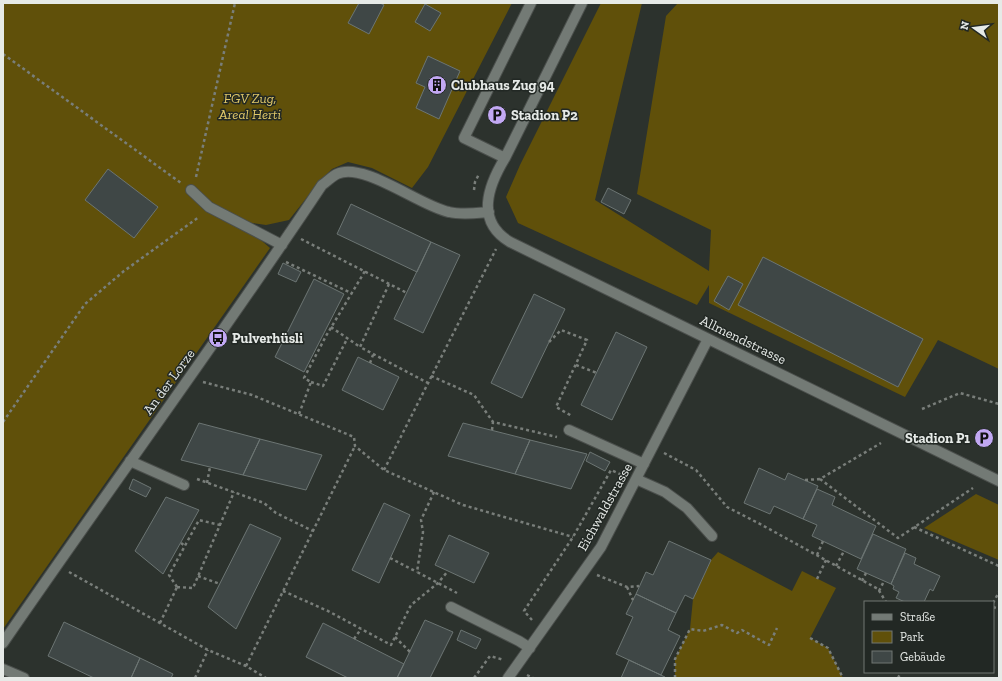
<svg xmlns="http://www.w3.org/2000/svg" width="1002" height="681" viewBox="0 0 1002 681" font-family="'Zilla Slab',serif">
  <rect width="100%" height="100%" fill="#2c322d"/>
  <path fill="#60500a" d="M 3,3 L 512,3 L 428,167 L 412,188 L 372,168 L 348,162 L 332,169 L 319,182 L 289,220 L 266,225 L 239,221 L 270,248 L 3,629 Z
    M 601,3 L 642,3 L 595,200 L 709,271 L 711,230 L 637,194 L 666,16 L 678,3 L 999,3 L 999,369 L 938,340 L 905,397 L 709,303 L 709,285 L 697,305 L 518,223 L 506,197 L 520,165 Z
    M 976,494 L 999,505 L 999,560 L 924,528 Z
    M 718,552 L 792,591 L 802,571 L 836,588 L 810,638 L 828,648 L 843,678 L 675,678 L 675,659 L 690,629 L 693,599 L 711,560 Z"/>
  <path fill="#3f4746" stroke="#6c7573" d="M 359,3 L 380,3 L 384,5 L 369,34 L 348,23 Z
    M 425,4 L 441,13 L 430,31 L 415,22 Z
    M 428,56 L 460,71 L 439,119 L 416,108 L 425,87 L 416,83 Z
    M 108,169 L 158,207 L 134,238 L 85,200 Z
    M 608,188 L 631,200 L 624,214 L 601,202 Z
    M 351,204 L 431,242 L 417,272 L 337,234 Z
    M 431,242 L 460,255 L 423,333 L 394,319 Z
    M 763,257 L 923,339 L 898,387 L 738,305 Z
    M 283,263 L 301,272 L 296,282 L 278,274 Z
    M 728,276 L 743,284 L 729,310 L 714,301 Z
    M 314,279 L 344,294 L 304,372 L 275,357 Z
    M 534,294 L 565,309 L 522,398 L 491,383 Z
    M 616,332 L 647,347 L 612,420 L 581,405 Z
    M 358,357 L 399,377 L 383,410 L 342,390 Z
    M 199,423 L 260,439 L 243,475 L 181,460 Z
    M 463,423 L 530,440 L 515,474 L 448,456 Z
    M 260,439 L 322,455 L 306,490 L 243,475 Z
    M 530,440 L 587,454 L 571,489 L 515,474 Z
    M 590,452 L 610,462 L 605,471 L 586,461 Z
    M 759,468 L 785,480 L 788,473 L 818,486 L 803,519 L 774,506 L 770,514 L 744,503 Z
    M 133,479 L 151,488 L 146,497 L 129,489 Z
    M 817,489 L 835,497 L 832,505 L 876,526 L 861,559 L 812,536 L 817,525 L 803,519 Z
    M 166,497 L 199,510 L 163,574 L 135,551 Z
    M 384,503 L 410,515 L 379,583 L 352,570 Z
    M 250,524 L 281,538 L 236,629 L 208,607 Z
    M 873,534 L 906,549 L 891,584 L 857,569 Z
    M 449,535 L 489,553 L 474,583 L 435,565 Z
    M 669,541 L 711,560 L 693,599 L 685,595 L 676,613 L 636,594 L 646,572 L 653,575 Z
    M 905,553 L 916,558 L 914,564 L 940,576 L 933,591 L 930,589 L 924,602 L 905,602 L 896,598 L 899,592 L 893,589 L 894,586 L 891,584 Z
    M 636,594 L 676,613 L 668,630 L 680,636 L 661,675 L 616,654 L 633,617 L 626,614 Z
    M 425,620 L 453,632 L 430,678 L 397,678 Z
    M 64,622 L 140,658 L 131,678 L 94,678 L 48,656 Z
    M 323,623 L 404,664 L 397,678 L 348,678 L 306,657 Z
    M 461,630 L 481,639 L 476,649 L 457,640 Z
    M 140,658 L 173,674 L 171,678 L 131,678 Z
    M 629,660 L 665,677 L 665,678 L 621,678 Z"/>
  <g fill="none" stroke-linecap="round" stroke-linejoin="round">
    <defs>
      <path id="minor" d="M 582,3 L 505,158 C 488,186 475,221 510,242 C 673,322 836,401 999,481
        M 505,158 L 464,138 L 531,3
        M 191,190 L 209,207 L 282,245
        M 569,430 L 644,464
        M 130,461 L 184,485
        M 636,479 L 665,492 L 687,508 L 712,536
        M 451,607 L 519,641 L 530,648
        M 3,643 C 108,490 219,340 322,185 C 327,182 332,176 337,174 C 363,161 420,206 449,212 C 462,215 476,213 489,212
        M 3,669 L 24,678
        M 508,678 L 601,547 L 708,339"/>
    </defs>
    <use href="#minor" stroke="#4b4f4c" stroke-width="12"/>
    <path stroke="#797e7a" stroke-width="2.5" stroke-dasharray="3 3" stroke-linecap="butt" d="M 3,54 L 181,183
      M 196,177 L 235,3
      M 474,190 L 475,182 L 479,174
      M 301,239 L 407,293
      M 286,262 L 351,293
      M 389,284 L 360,347 L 428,383
      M 331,327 L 360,347
      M 549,342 L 561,330 L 587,340 L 556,407 L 572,416
      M 370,363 L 373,355
      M 576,365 L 597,373
      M 431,376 L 474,395 L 493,422 L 557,437
      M 203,382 L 252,395 L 354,437 L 355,446 L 384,470 L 463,505 L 573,537
      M 311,382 L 323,386 L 347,339
      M 922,409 L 960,393 L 999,404
      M 299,414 L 311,382 L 304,378 L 326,336 L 365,271
      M 3,422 L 85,304 L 124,271 L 199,217
      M 492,430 L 493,422
      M 664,453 L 696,470 L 727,507 L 762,525 L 878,589 L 886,602
      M 384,470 L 496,249
      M 197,479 L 264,503 L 276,513 L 313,531
      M 820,479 L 898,538 L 973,488
      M 805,480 L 820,479 L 881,443
      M 207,483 L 210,467
      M 434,492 L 421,520 L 423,532 L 417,572 L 457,593
      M 914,527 L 999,566
      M 181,543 L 185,546
      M 817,555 L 823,541
      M 390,558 L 417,572
      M 836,566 L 844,551
      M 69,572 L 208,650 L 246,666 L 266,678
      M 597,575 L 627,587 L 639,586
      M 198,576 L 220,584
      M 817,579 L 826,560
      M 862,581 L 866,573
      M 177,587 L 193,588 L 234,492
      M 177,587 L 169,575 L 199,520 L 220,525
      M 627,587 L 633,600
      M 283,591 L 328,611 L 391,645 L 411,605 L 438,583 L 448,571
      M 879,591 L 884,581
      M 993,603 L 999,592
      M 993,607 L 999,609
      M 532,620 L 524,611 L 573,537 L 611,470 L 622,475
      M 160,623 L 177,587
      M 395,637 L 410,652
      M 810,638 L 828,648 L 843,678
      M 354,639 L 361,629
      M 246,666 L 355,446
      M 527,675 L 533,678
      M 195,678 L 208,650
      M 474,678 L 490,656 L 504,660
      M 675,678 L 675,659 L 690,629 L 703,631 L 722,625 L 737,633 L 742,630 L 769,645 L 777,628
      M 898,678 L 901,672"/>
    <use href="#minor" stroke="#737a75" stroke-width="10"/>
  </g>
  <defs>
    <symbol id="building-disc" viewBox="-11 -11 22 22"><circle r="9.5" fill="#c2a8f3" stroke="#222824"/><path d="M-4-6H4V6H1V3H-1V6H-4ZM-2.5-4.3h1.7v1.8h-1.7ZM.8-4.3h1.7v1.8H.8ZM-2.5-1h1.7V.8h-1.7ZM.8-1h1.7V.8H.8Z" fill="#111"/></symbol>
    <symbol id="parking-disc" viewBox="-11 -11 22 22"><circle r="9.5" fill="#c2a8f3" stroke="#222824"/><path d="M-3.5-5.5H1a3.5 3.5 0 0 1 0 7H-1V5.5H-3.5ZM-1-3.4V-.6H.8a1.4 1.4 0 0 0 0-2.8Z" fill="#111"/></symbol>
    <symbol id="bus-disc" viewBox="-11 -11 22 22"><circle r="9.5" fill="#c2a8f3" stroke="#222824"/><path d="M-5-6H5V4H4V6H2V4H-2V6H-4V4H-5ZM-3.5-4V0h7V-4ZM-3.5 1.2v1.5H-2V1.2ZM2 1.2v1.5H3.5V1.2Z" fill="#111"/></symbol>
  </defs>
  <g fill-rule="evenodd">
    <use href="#building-disc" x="426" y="74" width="22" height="22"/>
    <use href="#parking-disc" x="486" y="104" width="22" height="22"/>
    <use href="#bus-disc" x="207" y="327" width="22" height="22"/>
    <use href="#parking-disc" x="973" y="427" width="22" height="22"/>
  </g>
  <g text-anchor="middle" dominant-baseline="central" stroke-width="3" stroke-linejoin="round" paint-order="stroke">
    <g font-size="14" font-weight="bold" fill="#e6eae7" stroke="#222824" text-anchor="start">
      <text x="451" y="85">Clubhaus Zug 94</text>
      <text x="511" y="115">Stadion P2</text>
      <text x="232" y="338">Pulverhüsli</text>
      <text x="970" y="438" text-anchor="end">Stadion P1</text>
    </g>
    <g font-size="14" font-style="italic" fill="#dfc768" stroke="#222824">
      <text x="250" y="98">FGV Zug,<tspan x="250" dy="16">Areal Herti</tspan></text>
    </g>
    <g font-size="14" fill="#e6eae7" stroke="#222824">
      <text transform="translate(743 340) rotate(26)">Allmendstrasse</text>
      <text transform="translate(169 382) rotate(-54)">An der Lorze</text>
      <text transform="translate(605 507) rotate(-61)">Eichwaldstrasse</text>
    </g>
  </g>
  <rect width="1002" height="681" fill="none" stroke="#e6eae7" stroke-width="8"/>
  <rect x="864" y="601" width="130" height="72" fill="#222824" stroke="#707672"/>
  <rect x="872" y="614" width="20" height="6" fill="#737a75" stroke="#707672"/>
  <text x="900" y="621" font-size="12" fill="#e6eae7">Straße</text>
  <rect x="872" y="631" width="20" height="12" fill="#60500a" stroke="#707672"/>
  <text x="900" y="641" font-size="12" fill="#e6eae7">Park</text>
  <rect x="872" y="651" width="20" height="12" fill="#3f4746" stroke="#707672"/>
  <text x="900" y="661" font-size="12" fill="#e6eae7">Gebäude</text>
  <g transform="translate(974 28) rotate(284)" stroke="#222824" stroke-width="3" paint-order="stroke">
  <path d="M0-3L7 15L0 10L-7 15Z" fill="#e6eae7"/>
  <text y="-6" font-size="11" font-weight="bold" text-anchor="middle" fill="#e6eae7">N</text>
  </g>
</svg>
